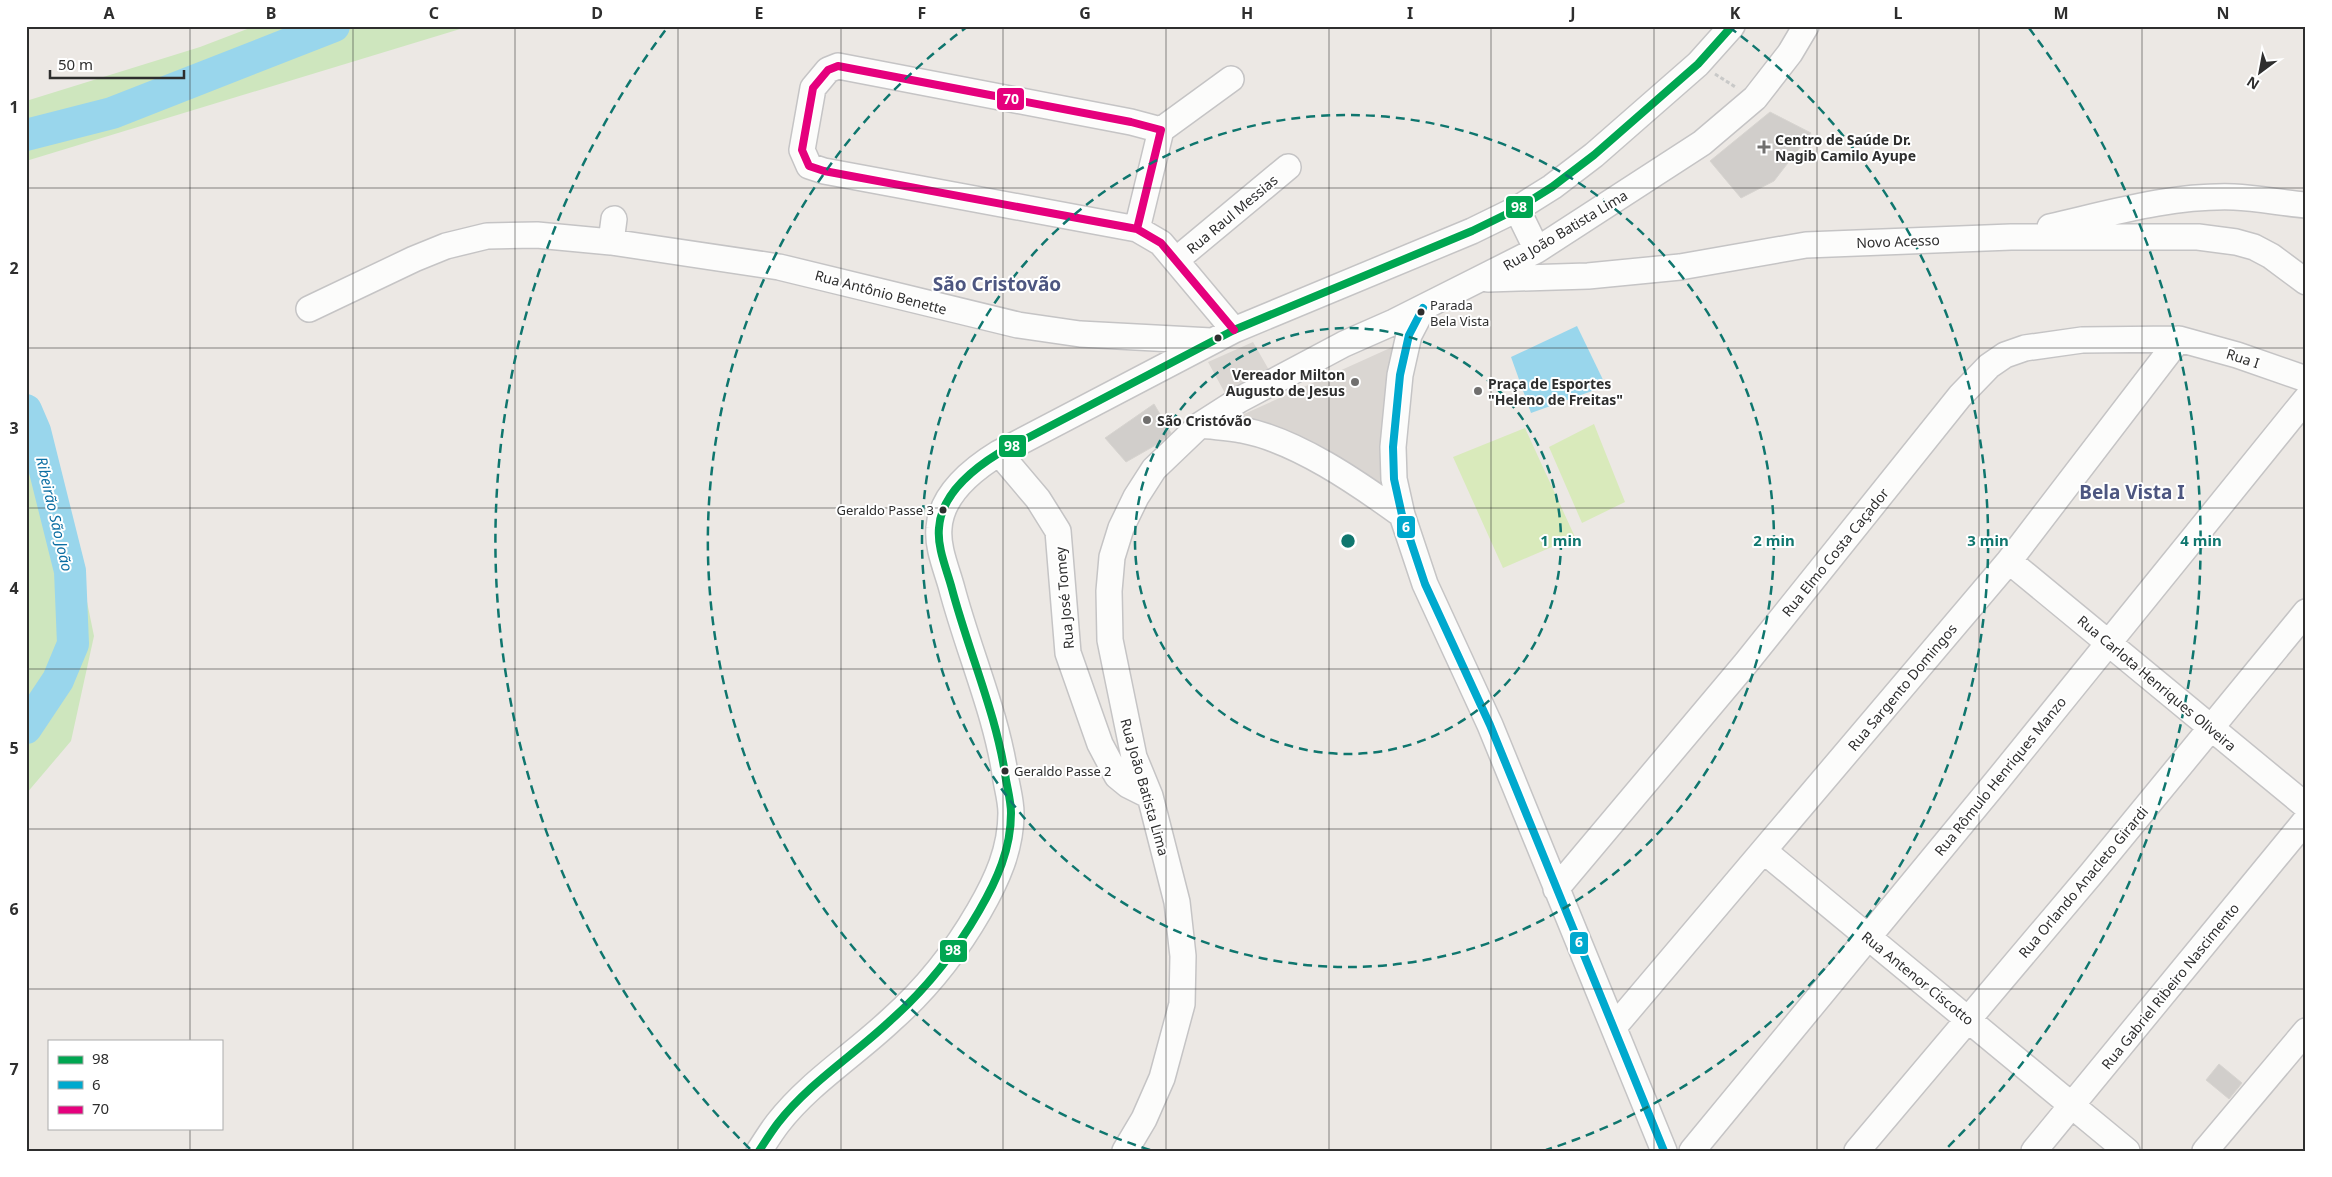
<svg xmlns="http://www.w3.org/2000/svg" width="2332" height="1177" viewBox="0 0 2332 1177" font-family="'Noto Sans',sans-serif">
  <rect width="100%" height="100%" fill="#ece8e4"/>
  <path fill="#cee6be" d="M 255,26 L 470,26 L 26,161 L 26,101 L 200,47 Z
    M 26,409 L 66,499 L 94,636 L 71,741 L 26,794 Z"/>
  <path fill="#d9eabb" d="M 1594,424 L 1625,502 L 1582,523 L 1549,447 Z
    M 1525,428 L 1575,537 L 1503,568 L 1453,457 Z"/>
  <path fill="#dad6d2" d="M 1253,342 L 1269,370 L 1226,395 L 1208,362 Z
    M 1399,344 L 1389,442 L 1380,490 L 1233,419 Z"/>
  <path fill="#99d6ec" d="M 1577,326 L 1606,386 L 1531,413 L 1511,357 Z"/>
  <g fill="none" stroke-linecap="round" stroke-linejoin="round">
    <path stroke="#99d6ec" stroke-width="32" d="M 26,135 L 112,113 L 334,26
      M 26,410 L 35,431 L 70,571 L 73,644 L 58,680 L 26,728"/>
  </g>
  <path fill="#d1cecb" stroke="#d7d4d0" d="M 1770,112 L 1811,133 L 1774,181 L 1741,198 L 1710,161 Z
    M 1154,404 L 1171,433 L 1161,442 L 1126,462 L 1105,438 Z
    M 2219,1064 L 2242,1083 L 2229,1099 L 2206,1080 Z"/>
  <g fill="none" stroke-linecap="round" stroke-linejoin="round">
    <defs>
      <path id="minor" d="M 1161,130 L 1231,79
        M 1517,209 L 1537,250
        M 2050,227 C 2111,213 2171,195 2234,197 C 2258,198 2282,203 2306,205
        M 1137,229 L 1161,130 L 1131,122 L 838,66 L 828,70 L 813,88 L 802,150 L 809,166 L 824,171 L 1137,229 L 1161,243 L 1234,330
        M 611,242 L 614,219
        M 1176,260 L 1288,167
        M 1488,279 L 1588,276 L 1680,267 L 1806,245 L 2011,237 L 2198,237 L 2236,242 L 2254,247 L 2271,256 L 2306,282
        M 1423,308 L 1409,335 L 1400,375 L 1393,447 L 1394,479 L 1402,515 L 1425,584 L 1490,725 L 1664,1151
        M 309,309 L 414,259 L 446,246 L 487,236 L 537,235 L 611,242 L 779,267 L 1018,325 L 1080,334 L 1211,341
        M 1200,425 C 1214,427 1229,427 1242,430 C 1296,440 1358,483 1402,515
        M 999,453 L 1038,499 L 1058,531 L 1068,653 L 1100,744 L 1117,776 L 1128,785 L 1150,796
        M 2009,561 L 2306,806
        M 1764,851 L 2127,1151
        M 1556,889 L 1746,663 L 1960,396 L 1989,366 L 2005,355 L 2025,348 L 2082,340 L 2179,339 L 2237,355 L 2306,379
        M 1614,1027 L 2009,561 L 2179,339
        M 759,1151 C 765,1142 771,1132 778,1123 C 809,1083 854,1055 891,1020 C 926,989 956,951 979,911 C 997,880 1011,849 1011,813 C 1011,802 1008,791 1006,780 C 997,715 969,653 952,589 C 947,570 937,548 939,528 C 941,495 973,469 999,453 L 1234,330 L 1472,231 L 1517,209 L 1552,187 L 1594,155 L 1698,64 L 1732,26
        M 1125,1151 L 1144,1119 L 1162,1078 L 1182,1004 L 1183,956 L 1177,902 L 1150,796 L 1134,757 L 1110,640 L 1109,591 L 1112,557 L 1121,528 L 1136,497 L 1154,469 L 1200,425 L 1239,400 L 1344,344 L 1394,322 L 1537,250 L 1702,143 L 1755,98 L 1790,53 L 1806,26
        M 1692,1151 L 1996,782 L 2306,399
        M 1857,1151 L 2091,874 L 2306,612
        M 2034,1151 L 2306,820
        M 2205,1151 L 2306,1031"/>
    </defs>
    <use href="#minor" stroke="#c5c4c5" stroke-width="28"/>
    <path stroke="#c9c9c8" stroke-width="3" stroke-dasharray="4 2.5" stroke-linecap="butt" d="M 1715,74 L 1737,88"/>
    <use href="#minor" stroke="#fcfcfb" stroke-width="25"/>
    <defs>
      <path id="bus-1" d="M 759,1151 C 765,1142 771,1132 778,1123 C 809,1083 854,1055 891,1020 C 926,989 956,951 979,911 C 997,880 1011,849 1011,813 C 1011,802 1008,791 1006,780 C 997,715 969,653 952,589 C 947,570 937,548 939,528 C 941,495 973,469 999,453 L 1234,330 L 1472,231 L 1517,209 L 1552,187 L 1594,155 L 1698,64 L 1732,26"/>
      <path id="bus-2" d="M 1423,308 L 1409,335 L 1400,375 L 1393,447 L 1394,479 L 1402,515 L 1425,584 L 1490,725 L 1664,1151"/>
      <path id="bus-3" d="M 1137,229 L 1161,130 L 1131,122 L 838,66 L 828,70 L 813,88 L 802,150 L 809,166 L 824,171 L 1137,229 L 1161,243 L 1234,330"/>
    </defs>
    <use href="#bus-1" stroke="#fff" stroke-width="11"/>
    <use href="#bus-2" stroke="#fff" stroke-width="11"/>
    <use href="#bus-3" stroke="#fff" stroke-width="11"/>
    <use href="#bus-1" stroke="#00a651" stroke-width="8"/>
    <use href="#bus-2" stroke="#00a9ce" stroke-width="8"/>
    <use href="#bus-3" stroke="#e5007d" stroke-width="8"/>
  </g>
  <path fill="none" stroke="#2e2e2e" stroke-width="1" stroke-opacity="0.55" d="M 190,26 L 190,1041M 353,26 L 353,1151M 515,26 L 515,1151M 678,26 L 678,1151M 841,26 L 841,1151M 1003,26 L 1003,1151M 1166,26 L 1166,1151M 1329,26 L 1329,1151M 1491,26 L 1491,1151M 1654,26 L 1654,1151M 1817,26 L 1817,1151M 1979,26 L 1979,1151M 2142,26 L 2142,1151M 26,188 L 2306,188M 26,348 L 2306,348M 26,508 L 2306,508M 26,669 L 2306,669M 26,829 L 2306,829M 26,989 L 2306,989M 190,1128 L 190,1151"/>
  <g fill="none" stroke="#0f766e" stroke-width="2.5" stroke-dasharray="9 6">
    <circle cx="1348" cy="541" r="213"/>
    <circle cx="1348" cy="541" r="426"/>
    <path d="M1150 1150A640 640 0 0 1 967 27M1729 27A640 640 0 0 1 1546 1150"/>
    <path d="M750 1149A853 853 0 0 1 667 28M2029 28A853 853 0 0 1 1946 1149"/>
  </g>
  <g fill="#706f6e" stroke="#fff" stroke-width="2">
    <path d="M1761.5 139.5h5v5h5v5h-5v5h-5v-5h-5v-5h5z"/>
    <circle cx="1355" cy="382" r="5"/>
    <circle cx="1478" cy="391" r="5"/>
    <circle cx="1147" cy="420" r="5"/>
  </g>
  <g fill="#2e2e2e" stroke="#fff" stroke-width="2">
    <circle cx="1421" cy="312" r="4.5"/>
    <circle cx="1218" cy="338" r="4.5"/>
    <circle cx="943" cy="510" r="4.5"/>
    <circle cx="1005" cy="771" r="4.5"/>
  </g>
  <g text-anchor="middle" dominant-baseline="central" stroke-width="4" stroke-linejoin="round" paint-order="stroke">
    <g font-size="13" fill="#2e2e2e" stroke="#fff" text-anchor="start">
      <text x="1430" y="305">Parada<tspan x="1430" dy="16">Bela Vista</tspan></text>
      <text x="934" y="510" text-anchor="end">Geraldo Passe 3</text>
      <text x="1014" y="771">Geraldo Passe 2</text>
    </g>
    <g font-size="14" font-weight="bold" fill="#2e2e2e" stroke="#fff" text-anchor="start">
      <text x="1775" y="139">Centro de Saúde Dr.<tspan x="1775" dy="16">Nagib Camilo Ayupe</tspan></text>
      <text x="1345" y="374" text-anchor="end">Vereador Milton<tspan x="1345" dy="16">Augusto de Jesus</tspan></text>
      <text x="1488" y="383">Praça de Esportes<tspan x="1488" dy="16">"Heleno de Freitas"</tspan></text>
      <text x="1157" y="420">São Cristóvão</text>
    </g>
    <g font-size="14" fill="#2e2e2e" stroke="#fff">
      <text transform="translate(1232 214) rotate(-40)">Rua Raul Messias</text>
      <text transform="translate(1565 230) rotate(-31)">Rua João Batista Lima</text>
      <text transform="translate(1898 241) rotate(-2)">Novo Acesso</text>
      <text transform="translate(881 292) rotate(15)">Rua Antônio Benette</text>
      <text transform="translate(2243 358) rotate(18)">Rua I</text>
      <text transform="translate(1835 552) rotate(-51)">Rua Elmo Costa Caçador</text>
      <text transform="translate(1064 598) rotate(-95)">Rua José Tomey</text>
      <text transform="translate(2157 683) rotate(40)">Rua Carlota Henriques Oliveira</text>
      <text transform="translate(1902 687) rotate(-50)">Rua Sargento Domingos</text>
      <text transform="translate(2000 776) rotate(-51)">Rua Rômulo Henriques Manzo</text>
      <text transform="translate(1145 787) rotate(74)">Rua João Batista Lima</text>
      <text transform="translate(2083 882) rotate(-50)">Rua Orlando Anacleto Girardi</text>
      <text transform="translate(1918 978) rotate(39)">Rua Antenor Ciscotto</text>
      <text transform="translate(2170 986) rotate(-51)">Rua Gabriel Ribeiro Nascimento</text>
    </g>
    <g font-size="15" font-style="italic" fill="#0d6fa3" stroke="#fff">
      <text transform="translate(55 514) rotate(77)">Ribeirão São João</text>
    </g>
    <g font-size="19" font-weight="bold" fill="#4d5680" stroke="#fff">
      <text x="997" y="284">São Cristovão</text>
      <text x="2132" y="492">Bela Vista I</text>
    </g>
  </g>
  <circle cx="1348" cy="541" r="8" fill="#0f766e" stroke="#fff" stroke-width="2.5"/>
  <g font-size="15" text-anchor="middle" font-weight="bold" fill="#0f766e" stroke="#fff" stroke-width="4" stroke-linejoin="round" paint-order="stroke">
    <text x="1561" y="546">1 min</text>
    <text x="1774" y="546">2 min</text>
    <text x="1988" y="546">3 min</text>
    <text x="2201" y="546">4 min</text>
  </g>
  <g stroke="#fff" stroke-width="2">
    <rect x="996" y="87" width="29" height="24" rx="5" fill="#e5007d"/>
    <rect x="1505" y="195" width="29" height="24" rx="5" fill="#00a651"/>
    <rect x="998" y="434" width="29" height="24" rx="5" fill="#00a651"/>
    <rect x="1396" y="515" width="20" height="24" rx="5" fill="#00a9ce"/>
    <rect x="1569" y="931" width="20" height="24" rx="5" fill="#00a9ce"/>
    <rect x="939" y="939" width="29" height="24" rx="5" fill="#00a651"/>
  </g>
  <g font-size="14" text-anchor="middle" font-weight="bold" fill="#fff">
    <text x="1011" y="104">70</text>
    <text x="1519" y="212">98</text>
    <text x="1012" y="451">98</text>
    <text x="1406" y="532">6</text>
    <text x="1579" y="947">6</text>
    <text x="953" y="955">98</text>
  </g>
  <rect width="2332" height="1177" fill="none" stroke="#ffffff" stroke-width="55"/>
  <rect x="48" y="1040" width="175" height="90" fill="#ffffff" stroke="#ababab"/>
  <rect x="58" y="1056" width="25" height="8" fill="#00a651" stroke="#ababab"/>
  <text x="92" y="1064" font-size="15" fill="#2e2e2e">98</text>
  <rect x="58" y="1081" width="25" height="8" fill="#00a9ce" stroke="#ababab"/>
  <text x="92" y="1090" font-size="15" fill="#2e2e2e">6</text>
  <rect x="58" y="1106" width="25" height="8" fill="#e5007d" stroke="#ababab"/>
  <text x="92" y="1114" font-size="15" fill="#2e2e2e">70</text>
  <g transform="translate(2260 72) rotate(212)" stroke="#ffffff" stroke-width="4" paint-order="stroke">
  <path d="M0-4L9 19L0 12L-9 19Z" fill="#2e2e2e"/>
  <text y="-8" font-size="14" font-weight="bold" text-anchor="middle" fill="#2e2e2e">N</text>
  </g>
  <path d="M50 70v8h134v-8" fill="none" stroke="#2e2e2e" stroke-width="2.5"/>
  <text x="58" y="70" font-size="15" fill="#2e2e2e" stroke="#ffffff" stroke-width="4" paint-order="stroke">50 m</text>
  <rect x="28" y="28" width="2276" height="1122" fill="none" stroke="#2e2e2e" stroke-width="2"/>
  <g font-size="16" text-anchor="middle" font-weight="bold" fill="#2e2e2e">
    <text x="109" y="19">A</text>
    <text x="271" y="19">B</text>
    <text x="434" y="19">C</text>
    <text x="597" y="19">D</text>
    <text x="759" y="19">E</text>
    <text x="922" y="19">F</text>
    <text x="1085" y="19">G</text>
    <text x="1247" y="19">H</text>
    <text x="1410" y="19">I</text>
    <text x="1573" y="19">J</text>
    <text x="1735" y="19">K</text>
    <text x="1898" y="19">L</text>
    <text x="2061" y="19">M</text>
    <text x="2223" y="19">N</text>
    <text x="14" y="113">1</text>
    <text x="14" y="274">2</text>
    <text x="14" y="434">3</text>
    <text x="14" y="594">4</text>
    <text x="14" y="754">5</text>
    <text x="14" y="915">6</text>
    <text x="14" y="1075">7</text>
  </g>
</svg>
